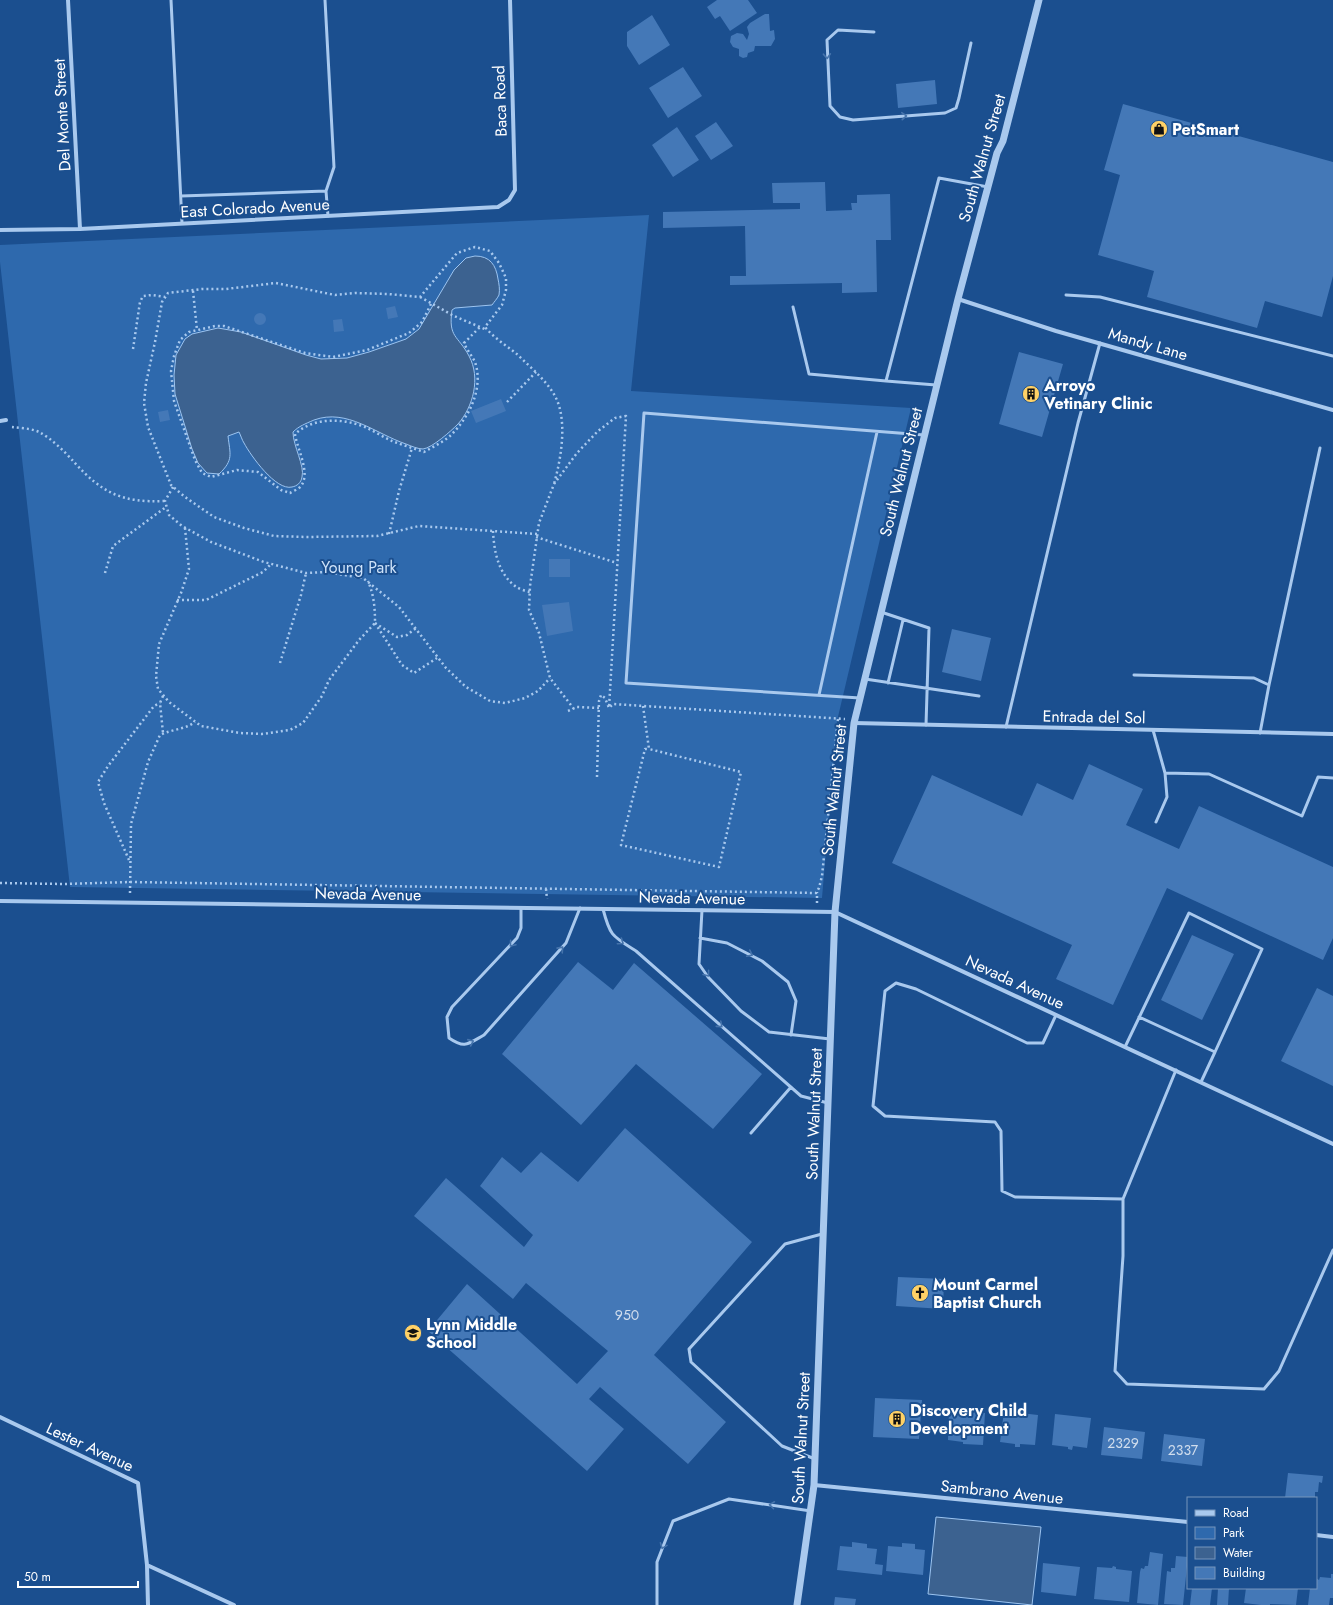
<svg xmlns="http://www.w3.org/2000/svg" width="1333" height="1605" viewBox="0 0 1333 1605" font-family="Jost,sans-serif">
  <rect width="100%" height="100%" fill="#1b4f8f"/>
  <path fill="#2e69ad" d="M 649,215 L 631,391 L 911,408 L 837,721 L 822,898 L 70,887 L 0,262 L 0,245 Z"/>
  <path fill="#3c6290" stroke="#9cc4f0" d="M 475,256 C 490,256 496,265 498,279 C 499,284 500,289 499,295 C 497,299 494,302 492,305 L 455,308 L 452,310 C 448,338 458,335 469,356 C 481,378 473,407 458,424 C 451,431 432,448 423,449 C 418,449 411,446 406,444 C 376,434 347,408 314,420 C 305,424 299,426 293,432 C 293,446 305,466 302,477 C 301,483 297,486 292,487 C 276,491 251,456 244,443 C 242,440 241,436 239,432 L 228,436 C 230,454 234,460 219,474 L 207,473 L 198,463 L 192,449 L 175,394 L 174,375 L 176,355 L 185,339 L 192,334 L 218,328 L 241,332 L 306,355 L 321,359 L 347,358 L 369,352 L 406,339 L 419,329 L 454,270 L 466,258 Z
    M 936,1517 L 1041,1527 L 1032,1605 L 928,1594 Z"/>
  <path fill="#4478b7" d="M 717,0 L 748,0 L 757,13 L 730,31 L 720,16 L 715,19 L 707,7 Z
    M 765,14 L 769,14 L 770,31 L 774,30 L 775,39 L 771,46 L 755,46 L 754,51 L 748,53 L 747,57 L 743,58 L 739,56 L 739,49 L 733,47 L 730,42 L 731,36 L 737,33 L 743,34 L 747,40 L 749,34 L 747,27 L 750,23 Z
    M 652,15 L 670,45 L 639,65 L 627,46 L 627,32 Z
    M 683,67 L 702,96 L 668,118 L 649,88 Z
    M 935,80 L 937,104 L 898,108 L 896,84 Z
    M 1123,104 L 1333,162 L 1333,276 L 1322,317 L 1265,301 L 1257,328 L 1147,297 L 1154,271 L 1098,255 L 1120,175 L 1104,170 Z
    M 716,122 L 733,146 L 711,160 L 695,136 Z
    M 677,127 L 699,160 L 673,177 L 652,145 Z
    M 825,182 L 826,211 L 852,210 L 851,203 L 857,203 L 857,195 L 890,194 L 891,240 L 876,240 L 877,292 L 842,293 L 842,283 L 730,285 L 730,276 L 746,276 L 745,226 L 663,228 L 663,212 L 800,209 L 800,203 L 773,203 L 772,183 Z
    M 395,306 L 398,317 L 388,319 L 386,308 Z
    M254 319a6 6 0 1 1 12 0a6 6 0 1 1-12 0Z
    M 342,319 L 344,331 L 334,332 L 333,320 Z
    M 1019,352 L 1063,364 L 1042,437 L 999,424 Z
    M 501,399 L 506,411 L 476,423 L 471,411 Z
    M 168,410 L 170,420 L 160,422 L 158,412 Z
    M 549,559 L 570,559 L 570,577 L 549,577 Z
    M 569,602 L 573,631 L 547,636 L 542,605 Z
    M 952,629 L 991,638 L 981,681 L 942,672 Z
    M 1089,764 L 1143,789 L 1126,825 L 1179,849 L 1199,806 L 1333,867 L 1333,938 L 1323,960 L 1167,888 L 1113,1005 L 1056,979 L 1072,945 L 892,863 L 932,775 L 1022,816 L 1037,783 L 1073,800 Z
    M 1192,935 L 1234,954 L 1202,1020 L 1161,1000 Z
    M 578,962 L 613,990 L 634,963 L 762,1074 L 713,1129 L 636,1064 L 581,1125 L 502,1054 Z
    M 1317,988 L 1333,996 L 1333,1086 L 1281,1061 Z
    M 625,1128 L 752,1242 L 654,1355 L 726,1422 L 688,1464 L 600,1387 L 589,1399 L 624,1429 L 587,1471 L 428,1331 L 467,1284 L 577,1384 L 608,1351 L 526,1283 L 513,1299 L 414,1216 L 446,1178 L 524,1247 L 533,1235 L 480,1186 L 502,1157 L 521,1173 L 541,1152 L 578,1182 Z
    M 898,1277 L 944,1279 L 943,1309 L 896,1306 Z
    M 875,1398 L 922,1400 L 919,1439 L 873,1437 Z
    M 949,1409 L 985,1413 L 983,1445 L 963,1444 L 963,1442 L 948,1440 Z
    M 1004,1411 L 1038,1415 L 1035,1445 L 1020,1444 L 1020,1447 L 1015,1447 L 1015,1444 L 1000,1442 Z
    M 1055,1414 L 1091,1418 L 1087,1448 L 1073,1446 L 1072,1450 L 1068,1449 L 1068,1447 L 1052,1445 Z
    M 1104,1427 L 1145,1432 L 1142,1459 L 1101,1455 Z
    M 1164,1434 L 1205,1439 L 1202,1466 L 1161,1461 Z
    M 1288,1473 L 1323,1476 L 1322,1483 L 1319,1482 L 1318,1492 L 1315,1492 L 1315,1498 L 1285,1498 Z
    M 852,1542 L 867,1544 L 867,1548 L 877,1549 L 875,1564 L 883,1565 L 882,1575 L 837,1570 L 840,1546 L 852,1547 Z
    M 902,1543 L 915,1544 L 915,1549 L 925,1550 L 923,1575 L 886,1571 L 888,1546 L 902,1547 Z
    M 1150,1552 L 1163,1554 L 1158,1605 L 1137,1603 L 1140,1572 L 1141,1568 L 1144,1569 L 1145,1566 L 1148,1566 Z
    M 1176,1556 L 1188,1557 L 1183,1605 L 1164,1604 L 1167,1571 L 1171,1572 L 1171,1568 L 1175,1568 Z
    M 1043,1563 L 1080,1567 L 1076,1596 L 1041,1592 Z
    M 1113,1566 L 1116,1567 L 1116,1569 L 1132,1571 L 1129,1602 L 1094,1599 L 1097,1567 L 1112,1568 Z
    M 1331,1574 L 1333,1574 L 1333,1598 L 1330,1598 L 1329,1605 L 1308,1605 L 1310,1588 L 1316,1588 L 1316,1578 L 1319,1580 L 1320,1577 L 1331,1578 Z
    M 1192,1588 L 1212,1588 L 1210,1605 L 1190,1605 Z
    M 1218,1588 L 1229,1588 L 1228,1605 L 1217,1605 Z
    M 1246,1588 L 1298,1588 L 1296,1605 L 1270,1604 L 1270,1605 L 1261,1605 L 1244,1603 Z
    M 835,1597 L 856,1599 L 855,1605 L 834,1605 Z"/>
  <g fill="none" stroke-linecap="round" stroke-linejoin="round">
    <path stroke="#a9c9ee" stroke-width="2.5" stroke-dasharray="2 3" stroke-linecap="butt" d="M 193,291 L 197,330
      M 420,297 L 454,316 L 487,330
      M 431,304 L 422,322 L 409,333 L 367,350 L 333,357 L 305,353 L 224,326 L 215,326 L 189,332 L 180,340 L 174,356 L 171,371 L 174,401 L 195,460 L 202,473 L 211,477 L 237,470 L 258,472 L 281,490 L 290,493 C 293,491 299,489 301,486 C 311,473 297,449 295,434 C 314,417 342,418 365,427 C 374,431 383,437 392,441 C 402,445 413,448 424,452 C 433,447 443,442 450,436 C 469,418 484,388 475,362 C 472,356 467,350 464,343 L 480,327
      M 133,349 L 140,302 L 143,296 L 152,295 L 165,297
      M 507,402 L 536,372
      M 12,427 C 20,428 30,428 39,432 C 51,438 65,452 74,462 C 102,493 122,503 165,501
      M 173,487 L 165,501 L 169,515 L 182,526 L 211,542 L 264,562 L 306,573 L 325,572 L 363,578 L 399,607 L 446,668 L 466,687 L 490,701 L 505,703 L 525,698 L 538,691 L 550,678
      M 185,528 L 189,569 L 181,593 L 159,644 L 156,676 L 158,689 L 169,702 L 201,726 L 240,733 L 262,734 L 290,730 L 303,723 L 322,696 L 329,680 L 359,640 L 375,623 C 375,608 374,595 368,581
      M 493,531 C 494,551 498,573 515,586 C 519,589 525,591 530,592
      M 389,534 L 399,491 L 412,448
      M 537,534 L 419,526 L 377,536 L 307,537 L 274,536 L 244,528 L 214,517 L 185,497 L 171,485 L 148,427 L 144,403 L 146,383 L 155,342 L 162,302 L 168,293 L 202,289 L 226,289 L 276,283 L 335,295 L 355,293 L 388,294 L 420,297 L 457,253 L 475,247 L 490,251 L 499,263 L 506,278 L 506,290 L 502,305 L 485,327 C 494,338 507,346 518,355 C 531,368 546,380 555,396 C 568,420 561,459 554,484
      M 536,537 L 617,563
      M 105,573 L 113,546 L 166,507
      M 177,600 L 206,600 L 263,572 L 271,564
      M 375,623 L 402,665 L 414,673 L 437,658
      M 375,623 L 397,637 L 407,635 L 416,628
      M 280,663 L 301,595 L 306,573
      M 163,696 L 160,703 L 163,733
      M 643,706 L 649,749 L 741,772 L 719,867 L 621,845 L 645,749 L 649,749
      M 574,709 L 550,678 L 539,633 L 529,610 L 530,586 L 539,523 L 554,484 L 577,453 L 598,431 L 615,418 L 626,416 L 609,708
      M 568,711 L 577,707 L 599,708
      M 597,777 L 599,701 L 601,695 L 605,698 L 609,708 L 613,704 L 845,719
      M 129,860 L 104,803 L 98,782 L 108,766 L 154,706 L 160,703
      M 0,883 L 63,884 L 130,882 L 816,893 L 819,888 L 822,876 L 838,719
      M 546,889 L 547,899
      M 130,893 L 131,824 L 148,762 L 160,735 C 172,729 184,730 195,722
      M 817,903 L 817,892"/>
    <path stroke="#a9c9ee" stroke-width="3" d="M 171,0 L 182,223
      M 325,0 L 334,167 L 326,191
      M 874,32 L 838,30 L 827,40 L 830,106 L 840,117 L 853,120 L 945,113 L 956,108 L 959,98 L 971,43
      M 181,196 L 326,191 L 328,216
      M 1066,295 L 1100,297 L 1333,356
      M 793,307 L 809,374 L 886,381 L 939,178 L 988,187
      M 886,381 L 936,385
      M 881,612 L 929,628 L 926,725
      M 1134,675 L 1254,678 L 1269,685
      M 865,679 L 979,696
      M 888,683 L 903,620
      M 819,695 L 877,432
      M 860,698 L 626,683 L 644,413 L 924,435
      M 1006,727 L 1078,423 L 1100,343
      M 1153,730 L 1165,773 L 1167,797 L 1156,822
      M 1260,733 L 1269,685 L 1320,448
      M 1165,773 L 1209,774 L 1302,816 L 1318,777 L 1333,778
      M 521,908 L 521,928 L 517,938 L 452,1007 L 447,1017 L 449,1038 C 465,1049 468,1044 484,1035 L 566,943 L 580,908
      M 603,909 C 610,936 612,936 636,951 L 801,1096 L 828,1103
      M 702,910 L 699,964 L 708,977 L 741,1011 L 769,1032 L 830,1039
      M 700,938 L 727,943 L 762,961 L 788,982 L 796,1001 L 791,1035
      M 1056,1015 L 1043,1043 L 1027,1043 L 916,989 L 896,983 L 885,991 L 873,1106 L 885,1116 L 995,1122 L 1001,1131 L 1002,1191 L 1015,1197 L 1123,1199
      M 1139,1017 L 1215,1052 L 1201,1082
      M 1125,1047 L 1189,913 L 1262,949 L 1215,1052
      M 1176,1070 L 1123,1199 L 1123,1256 L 1115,1371 L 1127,1384 L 1264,1389 L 1279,1371 L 1333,1250
      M 751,1133 L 791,1087
      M 815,1459 L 782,1446 L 691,1362 L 689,1349 L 785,1244 L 822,1234
      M 657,1605 L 657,1562 L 673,1521 L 729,1499 L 811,1511"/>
    <path stroke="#a9c9ee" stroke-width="4" d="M 68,0 L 80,229
      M 0,230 L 80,229 L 498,207 L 509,200 L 515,190 L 510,0
      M 958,299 L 1056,331 L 1333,410
      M 0,421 L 6,420
      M 854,723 L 1333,734
      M 0,901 L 835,912 L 1333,1144
      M 0,1417 L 138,1483 L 147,1565 L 234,1605
      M 814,1485 L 1188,1522
      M 1316,1535 L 1333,1537
      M 147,1565 L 148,1605"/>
    <path stroke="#a9c9ee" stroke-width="7" d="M 797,1605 L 814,1485 L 835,912 L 854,723 L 958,299 L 997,153 L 1003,141 L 1039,0"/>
  </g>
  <defs><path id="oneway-chevron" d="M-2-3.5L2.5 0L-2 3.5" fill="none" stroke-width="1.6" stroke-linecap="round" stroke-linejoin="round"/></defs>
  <g stroke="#4674ac">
    <use href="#oneway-chevron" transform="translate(827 56) rotate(87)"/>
    <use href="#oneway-chevron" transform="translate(904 116) rotate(-4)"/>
    <use href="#oneway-chevron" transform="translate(621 942) rotate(35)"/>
    <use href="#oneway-chevron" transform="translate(512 944) rotate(130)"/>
    <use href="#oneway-chevron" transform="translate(561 949) rotate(-48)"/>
    <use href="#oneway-chevron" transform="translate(750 954) rotate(27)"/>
    <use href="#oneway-chevron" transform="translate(707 974) rotate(53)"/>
    <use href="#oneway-chevron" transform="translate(720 1025) rotate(41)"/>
    <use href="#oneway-chevron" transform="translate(471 1042) rotate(-24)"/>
    <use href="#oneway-chevron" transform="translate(772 1505) rotate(-172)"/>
    <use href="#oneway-chevron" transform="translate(663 1546) rotate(111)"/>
  </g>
  <defs>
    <symbol id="shop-disc" viewBox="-11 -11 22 22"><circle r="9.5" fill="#ffd166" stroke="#1b4f8f"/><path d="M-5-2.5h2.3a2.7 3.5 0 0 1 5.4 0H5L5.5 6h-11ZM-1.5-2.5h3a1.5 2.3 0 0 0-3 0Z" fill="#111"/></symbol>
    <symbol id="building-disc" viewBox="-11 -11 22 22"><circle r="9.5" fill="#ffd166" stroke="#1b4f8f"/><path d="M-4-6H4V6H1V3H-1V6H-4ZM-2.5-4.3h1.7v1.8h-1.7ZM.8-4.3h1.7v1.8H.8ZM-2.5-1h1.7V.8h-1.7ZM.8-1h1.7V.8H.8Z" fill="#111"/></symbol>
    <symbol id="church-disc" viewBox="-11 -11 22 22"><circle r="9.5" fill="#ffd166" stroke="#1b4f8f"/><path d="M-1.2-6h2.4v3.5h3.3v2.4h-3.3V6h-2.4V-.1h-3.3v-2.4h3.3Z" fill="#111"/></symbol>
    <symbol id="school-disc" viewBox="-11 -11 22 22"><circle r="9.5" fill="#ffd166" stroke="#1b4f8f"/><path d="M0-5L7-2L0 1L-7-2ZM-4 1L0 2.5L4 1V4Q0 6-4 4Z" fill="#111"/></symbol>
  </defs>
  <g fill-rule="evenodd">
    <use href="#shop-disc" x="1149" y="119" width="20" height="20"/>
    <use href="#building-disc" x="1021" y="384" width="20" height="20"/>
    <use href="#church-disc" x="910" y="1283" width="20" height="20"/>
    <use href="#school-disc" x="403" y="1323" width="20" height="20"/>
    <use href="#building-disc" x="887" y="1409" width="20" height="20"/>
  </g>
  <g text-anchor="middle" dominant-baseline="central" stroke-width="4" stroke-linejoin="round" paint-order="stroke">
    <g font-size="14" fill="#d0dded">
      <text x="627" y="1315">950</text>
      <text x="1123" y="1443">2329</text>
      <text x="1183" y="1450">2337</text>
    </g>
    <g font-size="16" fill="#fff" stroke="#1b4f8f">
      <text transform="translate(500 101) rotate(-92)">Baca Road</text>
      <text transform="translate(62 115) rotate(-93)">Del Monte Street</text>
      <text transform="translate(982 158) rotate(-74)">South Walnut Street</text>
      <text transform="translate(255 208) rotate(-3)">East Colorado Avenue</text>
      <text transform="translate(1148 344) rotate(16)">Mandy Lane</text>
      <text transform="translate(901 472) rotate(-76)">South Walnut Street</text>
      <text transform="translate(1094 717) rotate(1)">Entrada del Sol</text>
      <text transform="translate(834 790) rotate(-84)">South Walnut Street</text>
      <text transform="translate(368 894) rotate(1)">Nevada Avenue</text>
      <text transform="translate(692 898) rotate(1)">Nevada Avenue</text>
      <text transform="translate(1015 982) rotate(25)">Nevada Avenue</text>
      <text transform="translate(814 1114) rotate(-88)">South Walnut Street</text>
      <text transform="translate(801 1438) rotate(-87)">South Walnut Street</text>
      <text transform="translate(90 1447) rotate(25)">Lester Avenue</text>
      <text transform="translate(1002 1492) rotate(6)">Sambrano Avenue</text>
    </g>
    <g font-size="16" font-weight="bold" fill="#fff" stroke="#1b4f8f" text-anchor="start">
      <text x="1172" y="129">PetSmart</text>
      <text x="1044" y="385">Arroyo<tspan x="1044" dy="18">Vetinary Clinic</tspan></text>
      <text x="933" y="1284">Mount Carmel<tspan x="933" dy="18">Baptist Church</tspan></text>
      <text x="426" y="1324">Lynn Middle<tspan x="426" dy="18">School</tspan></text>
      <text x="910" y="1410">Discovery Child<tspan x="910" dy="18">Development</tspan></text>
    </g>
    <g font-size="16" fill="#cfe3fa" stroke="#1b4f8f">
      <text x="359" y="567">Young Park</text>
    </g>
  </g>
  <rect x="1187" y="1497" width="130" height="92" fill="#1b4f8f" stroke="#7695bc"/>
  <rect x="1195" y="1510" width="20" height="6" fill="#a9c9ee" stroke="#7695bc"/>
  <text x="1223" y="1517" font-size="12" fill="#ffffff">Road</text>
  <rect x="1195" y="1527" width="20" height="12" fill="#2e69ad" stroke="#7695bc"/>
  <text x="1223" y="1537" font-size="12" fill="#ffffff">Park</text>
  <rect x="1195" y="1547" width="20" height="12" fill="#3c6290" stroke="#7695bc"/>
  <text x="1223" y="1557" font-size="12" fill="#ffffff">Water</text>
  <rect x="1195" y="1567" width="20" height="12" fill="#4478b7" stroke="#7695bc"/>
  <text x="1223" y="1577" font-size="12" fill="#ffffff">Building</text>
  <path d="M18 1581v6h120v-6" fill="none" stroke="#ffffff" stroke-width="2"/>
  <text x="24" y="1581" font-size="12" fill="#ffffff" stroke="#1b4f8f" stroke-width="3" paint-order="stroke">50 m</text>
</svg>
